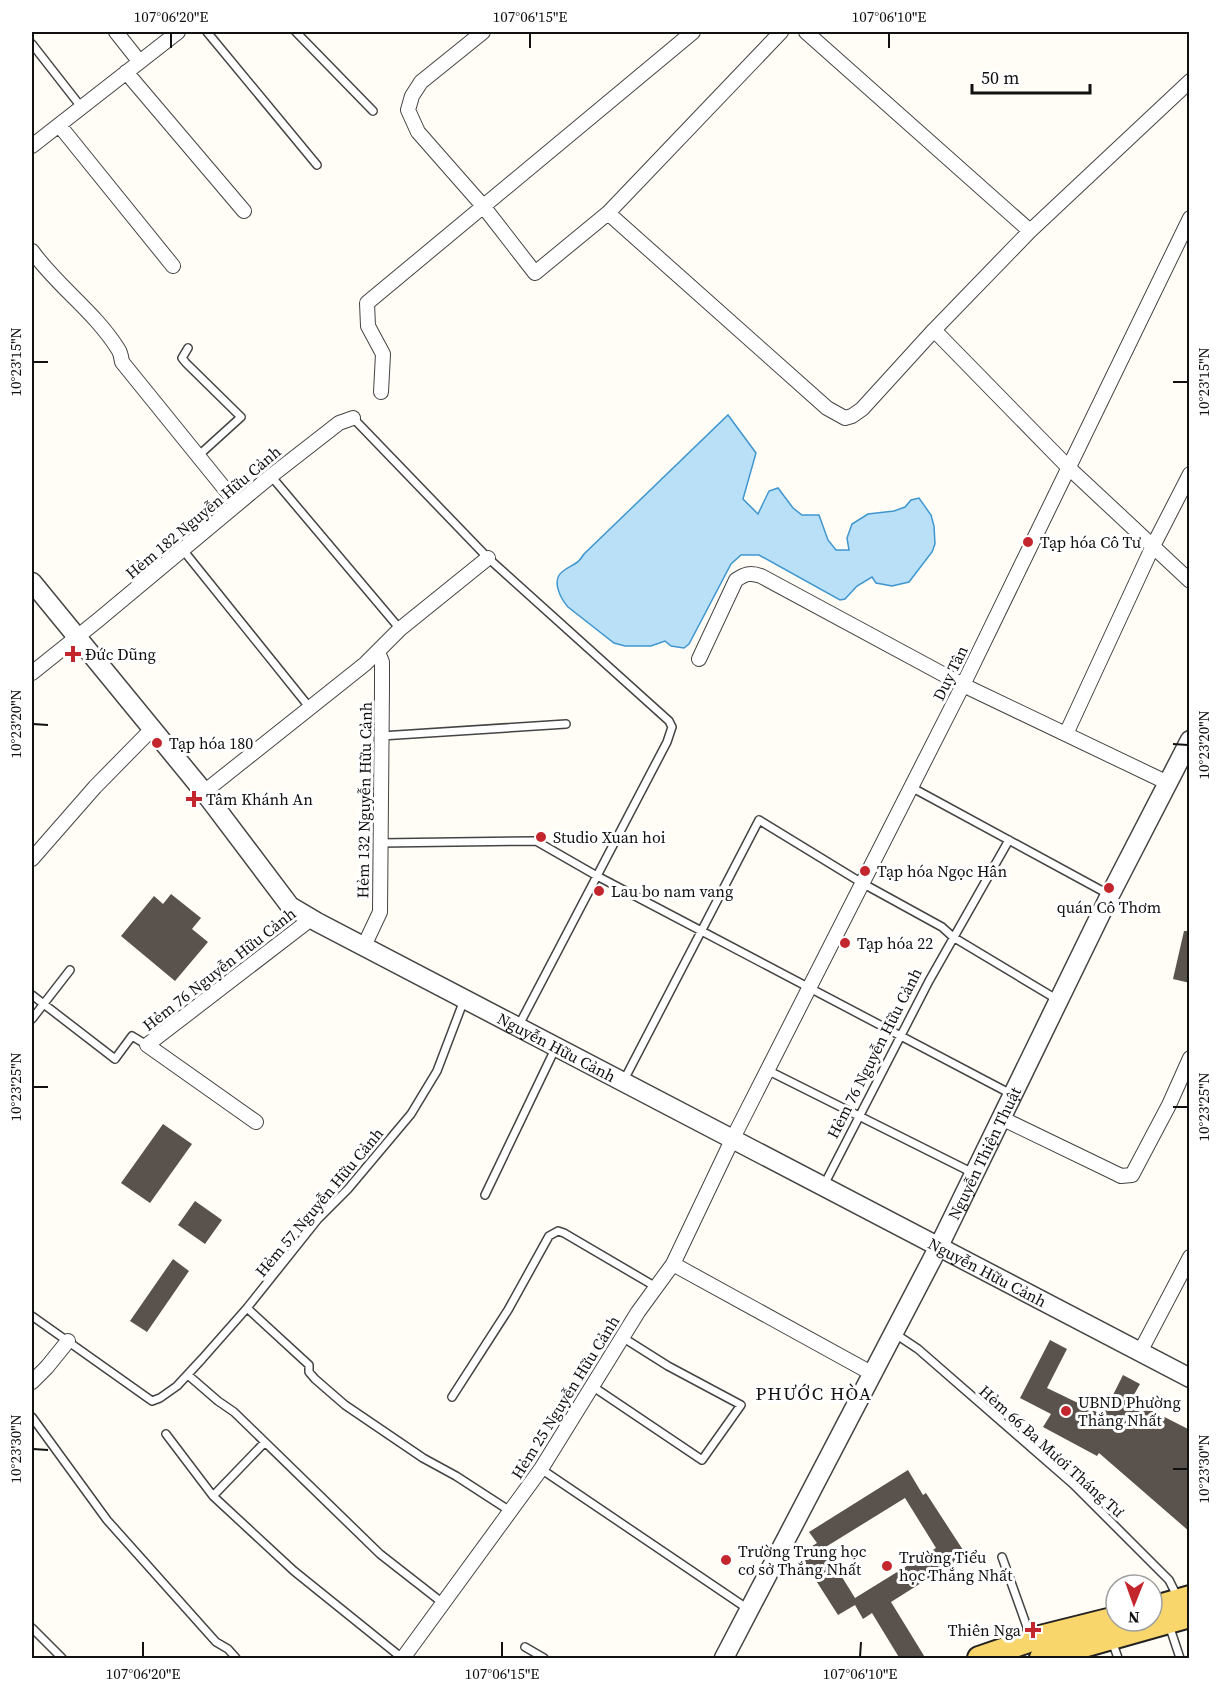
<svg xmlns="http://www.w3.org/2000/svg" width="1221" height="1690" viewBox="0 0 1221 1690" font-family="'Source Serif 4',serif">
  <rect width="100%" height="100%" fill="#fffdf5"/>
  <path fill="#b9e0f7" stroke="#3f96cf" stroke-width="1.5" d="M 728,415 L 756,453 L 743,499 L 758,514 L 769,491 L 778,488 L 793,508 L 802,515 L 819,515 L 828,540 L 836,550 L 849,550 L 847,538 L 852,524 L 868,514 L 894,511 L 905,507 L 911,500 L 919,498 L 931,515 L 934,526 L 935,544 L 932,552 L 909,582 L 892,586 L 876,583 L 872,577 L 857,586 L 845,599 L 840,600 L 759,555 L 741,555 L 731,564 L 689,644 L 684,648 L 671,646 L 665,641 L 651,646 L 625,646 L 614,643 L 568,607 C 561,599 551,581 562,572 C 571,564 577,566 584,554 Z"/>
  <path fill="#5a524d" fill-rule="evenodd" d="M 171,894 L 201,918 L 192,929 L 208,942 L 175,981 L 121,936 L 154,896 L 163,904 Z
    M 1184,931 L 1190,931 L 1190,983 L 1173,979 Z
    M 163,1124 L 192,1144 L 150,1203 L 121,1183 Z
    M 195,1201 L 222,1220 L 205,1244 L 178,1225 Z
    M 173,1259 L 189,1271 L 147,1332 L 130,1321 Z
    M 1050,1340 L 1067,1349 L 1047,1388 L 1103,1415 L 1123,1375 L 1140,1384 L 1131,1400 L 1190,1430 L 1190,1532 L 1099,1453 L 1097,1456 L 1043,1427 L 1051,1414 L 1020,1398 Z
    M 908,1470 L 923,1495 L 926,1493 L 963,1550 L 953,1556 L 956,1561 L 891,1602 L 926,1659 L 900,1659 L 872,1613 L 863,1619 L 855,1605 L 838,1615 L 799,1554 L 817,1543 L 809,1532 ZM 905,1498 L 936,1548 L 855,1598 L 824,1548 Z"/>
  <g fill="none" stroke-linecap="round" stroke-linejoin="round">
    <defs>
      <path id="service" d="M 207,32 L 317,165
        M 296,32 L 373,111
        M 32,44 L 82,108
        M 188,348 L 182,358 L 186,363 L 241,417 L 198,456
        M 353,418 L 488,558 L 669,721 L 672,727 L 667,742 L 519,1025
        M 271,476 L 400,629
        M 183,550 L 310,708
        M 381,736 L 566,724
        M 911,787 L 1108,894
        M 380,843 L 536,841 L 597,876 L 1011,1094
        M 32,995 L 115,1059 L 132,1036 L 147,1045
        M 32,1019 L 70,970
        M 767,1070 L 973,1173
        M 624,1080 L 759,820 L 862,883 L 942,927 L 953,937 L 1058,1000
        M 824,1185 L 929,981 L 1009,840
        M 485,1195 L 555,1049
        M 247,1308 L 309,1365 L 309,1372 L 315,1379 L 345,1405 L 423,1458 L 456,1476 L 510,1511
        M 32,1316 L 152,1401 L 160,1398 L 177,1386 L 202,1359 L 247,1308 L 318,1219 L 348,1189 L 411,1114 L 437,1071 L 464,1000
        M 894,1333 L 918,1349 L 1073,1484 L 1169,1580 L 1177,1596
        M 188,1375 L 218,1401 L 234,1412 L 380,1554 L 444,1604
        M 592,1386 L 702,1460 L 741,1405 L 668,1366 L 622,1337
        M 452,1397 L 508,1310 L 549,1236 L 558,1231 L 564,1233 L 656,1287
        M 32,1417 L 107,1520 L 216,1642 L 228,1649 L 236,1658
        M 166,1434 L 213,1496 L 294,1571 L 402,1658
        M 541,1469 L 748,1609
        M 213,1496 L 265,1442
        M 1002,1557 L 1031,1638
        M 1169,1625 L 1180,1658
        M 32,1628 L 62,1658
        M 1112,1641 L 1118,1658
        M 525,1647 L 544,1658"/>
      <path id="minor" d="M 116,32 L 139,61
        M 483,32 L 421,82 L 412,96 L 408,110 L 418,132 L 483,206 L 535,273 L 608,213 L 781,32
        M 806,32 L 1030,231
        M 126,72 L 244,211
        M 59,125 L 173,266
        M 32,146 L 178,32
        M 608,213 L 827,408 L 845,418 L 852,416 L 862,409 L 934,330 L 1069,468 L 1190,581
        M 32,251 C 57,286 95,312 118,349 C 121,353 121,357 122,362 L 237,504
        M 934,330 L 1030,231 L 1190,81
        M 381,392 L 383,354 L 368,326 L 367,303 L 693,32
        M 699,659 L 736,580 C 745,574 750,572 761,576 L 963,685 L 1168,783
        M 32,673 L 97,621 L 271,476 L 339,423 L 353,418
        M 1066,734 L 1153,546 L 1190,474
        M 204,792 L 365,664 L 400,629 L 488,558
        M 32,859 L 95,787 L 152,729
        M 364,946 L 380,912 L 382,686 L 382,662 L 378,652
        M 1001,1118 L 1115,1173 L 1121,1176 L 1132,1175 L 1169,1105 L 1190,1058
        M 256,1122 L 147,1045 L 311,919
        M 673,1264 L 873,1374
        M 1140,1352 L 1190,1257
        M 32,1382 L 47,1367 L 68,1341
        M 403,1658 L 541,1469 L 638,1312 L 673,1264 L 733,1138 L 963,685 L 1190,218"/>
      <g id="tertiary">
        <path id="s1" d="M 32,582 L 204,792 L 290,906 L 317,922 L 1190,1378"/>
        <path id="s2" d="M 724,1658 L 938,1248 L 1110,895 L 1190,740"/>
      </g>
      <path id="primary" d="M 1152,1608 L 1190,1597
        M 979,1658 L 1040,1637 L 1116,1618
        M 1041,1658 L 1190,1616"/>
    </defs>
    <use href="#service" stroke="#444" stroke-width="10"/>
    <use href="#minor" stroke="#444" stroke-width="16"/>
    <use href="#tertiary" stroke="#444" stroke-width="21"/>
    <use href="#primary" stroke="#222" stroke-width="26"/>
    <use href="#service" stroke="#fff" stroke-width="7"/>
    <use href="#minor" stroke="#fff" stroke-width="14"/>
    <use href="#tertiary" stroke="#fff" stroke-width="18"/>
    <use href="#primary" stroke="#f9d66b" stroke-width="22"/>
  </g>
  <path fill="none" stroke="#111" stroke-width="2" d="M 171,48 L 171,33M 530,48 L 530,33M 889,48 L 889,33M 33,362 L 48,362M 1173,382 L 1188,382M 33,724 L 48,725M 1173,744 L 1188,745M 33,1087 L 48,1087M 1173,1107 L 1188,1107M 33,1449 L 48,1450M 1173,1469 L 1188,1469M 143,1657 L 143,1642M 502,1657 L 502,1642M 860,1657 L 861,1642"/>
  <g fill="#c4262e" stroke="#fff" stroke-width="2">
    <circle cx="1028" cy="542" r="6"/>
    <path d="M70 645h6v6h6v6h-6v6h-6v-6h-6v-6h6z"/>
    <circle cx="157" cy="743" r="6"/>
    <path d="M191 790h6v6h6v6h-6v6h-6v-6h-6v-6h6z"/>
    <circle cx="541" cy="837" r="6"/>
    <circle cx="865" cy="871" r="6"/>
    <circle cx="1109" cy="888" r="6"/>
    <circle cx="599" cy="891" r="6"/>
    <circle cx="845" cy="943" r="6"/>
    <circle cx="1066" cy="1411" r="6"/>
    <circle cx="726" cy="1560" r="6"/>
    <circle cx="887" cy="1566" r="6"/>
    <path d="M1030 1621h6v6h6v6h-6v6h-6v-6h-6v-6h6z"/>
  </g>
  <g text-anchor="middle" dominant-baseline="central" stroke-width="6" stroke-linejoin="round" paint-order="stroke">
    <g font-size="16" fill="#111" stroke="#fff">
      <text transform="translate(203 512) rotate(-40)">Hẻm 182 Nguyễn Hữu Cảnh</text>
      <text transform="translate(950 673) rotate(-64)">Duy Tân</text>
      <text transform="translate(364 800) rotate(-89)">Hẻm 132 Nguyễn Hữu Cảnh</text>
      <text transform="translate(219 969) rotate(-38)">Hẻm 76 Nguyễn Hữu Cảnh</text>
      <text stroke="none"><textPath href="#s1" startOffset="716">Nguyễn Hữu Cảnh</textPath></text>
      <text transform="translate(874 1053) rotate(-63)">Hẻm 76 Nguyễn Hữu Cảnh</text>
      <text stroke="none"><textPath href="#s2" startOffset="568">Nguyễn Thiện Thuật</textPath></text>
      <text transform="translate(319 1202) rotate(-50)">Hẻm 57 Nguyễn Hữu Cảnh</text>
      <text stroke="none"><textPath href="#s1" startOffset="1202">Nguyễn Hữu Cảnh</textPath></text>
      <text transform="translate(565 1397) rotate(-58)">Hẻm 25 Nguyễn Hữu Cảnh</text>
      <text transform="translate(1052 1451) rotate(42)">Hẻm 66 Ba Mươi Tháng Tư</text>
    </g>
    <g font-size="16" fill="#111" stroke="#fff" text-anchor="start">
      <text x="1040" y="542">Tạp hóa Cô Tư</text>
      <text x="85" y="654">Đức Dũng</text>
      <text x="169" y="743">Tạp hóa 180</text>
      <text x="206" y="799">Tâm Khánh An</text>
      <text x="553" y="837">Studio Xuan hoi</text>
      <text x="877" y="871">Tạp hóa Ngọc Hân</text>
      <text x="611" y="891">Lau bo nam vang</text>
      <text x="1109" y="907" text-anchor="middle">quán Cô Thơm</text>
      <text x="857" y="943">Tạp hóa 22</text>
      <text x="1078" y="1402">UBND Phường<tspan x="1078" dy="18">Thắng Nhất</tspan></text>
      <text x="738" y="1551">Trường Trung học<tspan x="738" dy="18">cơ sở Thắng Nhất</tspan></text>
      <text x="899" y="1557">Trường Tiểu<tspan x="899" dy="18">học Thắng Nhất</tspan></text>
      <text x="1021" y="1630" text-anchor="end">Thiên Nga</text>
    </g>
    <g font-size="18" letter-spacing="1.5" fill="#111" stroke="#fff">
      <text x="814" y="1393">PHƯỚC HÒA</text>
    </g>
  </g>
  <rect width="1221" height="1690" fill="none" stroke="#ffffff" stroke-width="66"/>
  <g transform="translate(1134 1603) rotate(181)"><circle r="28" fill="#ffffff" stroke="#a0a0a0" stroke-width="1.5"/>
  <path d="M0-4.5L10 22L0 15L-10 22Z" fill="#c4262e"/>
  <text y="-9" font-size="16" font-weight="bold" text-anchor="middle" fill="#111111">N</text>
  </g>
  <path d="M972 84v9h118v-9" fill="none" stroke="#111111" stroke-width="3"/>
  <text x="981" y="84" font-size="18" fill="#111111" stroke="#ffffff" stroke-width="4.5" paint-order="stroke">50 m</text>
  <rect x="33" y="33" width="1155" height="1624" fill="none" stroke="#111" stroke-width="2"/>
  <g font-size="15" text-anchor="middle" fill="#111">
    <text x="171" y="22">107°06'20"E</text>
    <text x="530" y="22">107°06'15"E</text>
    <text x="889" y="22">107°06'10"E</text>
    <text transform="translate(16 362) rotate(-90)" y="5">10°23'15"N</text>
    <text transform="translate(1204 382) rotate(-90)" y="5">10°23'15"N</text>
    <text transform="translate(16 724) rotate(-90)" y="5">10°23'20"N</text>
    <text transform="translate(1204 745) rotate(-90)" y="5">10°23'20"N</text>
    <text transform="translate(16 1087) rotate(-90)" y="5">10°23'25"N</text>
    <text transform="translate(1204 1107) rotate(-90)" y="5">10°23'25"N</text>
    <text transform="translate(16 1449) rotate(-90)" y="5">10°23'30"N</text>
    <text transform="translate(1204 1469) rotate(-90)" y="5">10°23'30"N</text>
    <text x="143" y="1679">107°06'20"E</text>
    <text x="502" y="1679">107°06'15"E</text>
    <text x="860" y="1679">107°06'10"E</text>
  </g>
</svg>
